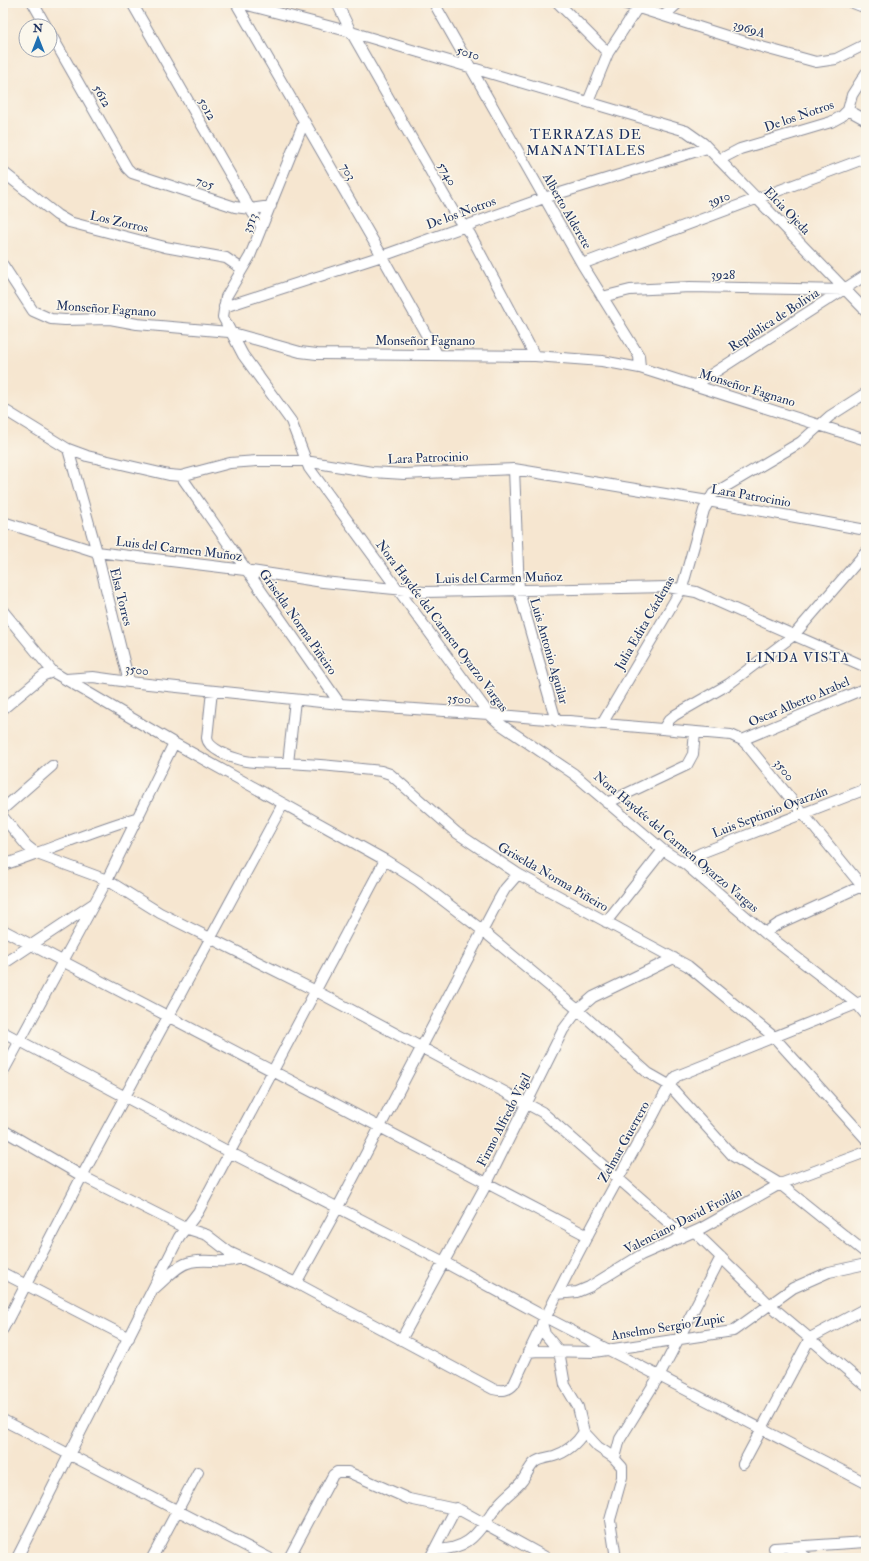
<svg xmlns="http://www.w3.org/2000/svg" width="869" height="1561" viewBox="0 0 869 1561" font-family="'IM FELL Double Pica',serif">
  <rect width="100%" height="100%" fill="#fbf7ec"/>
  <filter id="ink" filterUnits="userSpaceOnUse"><feTurbulence type="fractalNoise" baseFrequency=".025" numOctaves="2"/><feDisplacementMap in="SourceGraphic" scale="8" xChannelSelector="R" yChannelSelector="G"/><feConvolveMatrix kernelMatrix="1 2 1 2 8 2 1 2 1" color-interpolation-filters="sRGB"/></filter>
  <filter id="wash" filterUnits="userSpaceOnUse"><feTurbulence type="fractalNoise" baseFrequency=".012" numOctaves="4" result="noise"/><feDisplacementMap in="SourceGraphic" scale="16" xChannelSelector="R" yChannelSelector="G"/><feGaussianBlur stdDeviation="0.9" result="paint"/><feColorMatrix in="noise" values="0 0 0 0 0 0 0 0 0 0 0 0 0 0 0 0 0 1.4 0 .05"/><feComposite in="paint" operator="in"/></filter>
  <g filter="url(#wash)">
    <rect width="100%" height="100%" fill="#f6e6d0"/>
  </g>
  <g filter="url(#ink)">
    <g fill="none" stroke-linecap="round" stroke-linejoin="round">
      <defs>
        <path id="minor" d="M 33,3 L 46,26
          M 132,3 L 250,209 L 262,227
          M 236,3 L 382,256 L 437,354
          M 240,3 L 351,32 L 686,131 L 703,143 L 866,311
          M 337,3 L 351,32 L 456,216 L 470,234 L 535,356
          M 434,3 L 582,264 L 639,356 L 640,368
          M 558,3 L 608,53
          M 623,3 L 758,46 L 816,62 L 836,59 L 866,44
          M 853,3 L 866,8
          M 665,15 L 678,3
          M 50,33 L 127,168 L 132,173 L 235,207 L 250,209 L 271,206
          M 588,102 L 608,53 L 638,7
          M 848,110 L 866,120
          M 304,122 L 250,256 L 226,297 L 223,317 L 243,355 L 291,421 L 309,468 L 489,714 L 500,724 L 574,774 L 663,850 L 685,864 L 765,933 L 857,1004 L 866,1015
          M 719,160 L 740,149 L 831,122 L 842,116 L 848,110 L 852,95 L 866,73
          M 3,172 L 57,215 L 69,222 L 165,247 L 226,258 L 242,269
          M 582,264 L 866,158
          M 3,265 L 33,311 L 51,319 L 65,320 L 110,319 L 137,324 L 229,332 L 300,352 L 317,354 L 535,356 L 602,361 L 640,368 L 866,440
          M 602,297 L 630,290 L 690,287 L 845,290
          M 224,307 L 382,256 L 544,198 L 707,148
          M 695,385 L 866,275
          M 3,409 L 68,449 L 87,456 L 169,475 L 181,476 L 230,463 L 257,461 L 305,461 L 372,472 L 404,474 L 514,469 L 708,501 L 866,530
          M 68,449 L 97,552 L 129,682
          M 514,469 L 519,591 L 556,721
          M 181,476 L 340,704
          M 3,522 L 97,552 L 245,570 L 323,582 L 425,592 L 668,587 L 696,592 L 866,667
          M 3,611 L 53,672 L 174,743 L 385,860 L 418,881 L 482,930 L 578,1010 L 648,1073 L 669,1085 L 733,1156 L 780,1184 L 866,1253
          M 66,679 L 93,677 L 129,682 L 340,704 L 489,714 L 731,735 L 742,740 L 747,745 L 866,891
          M 212,691 L 207,738 C 208,749 232,758 241,760 C 256,764 272,762 287,763 C 318,764 350,768 381,771 L 390,774 L 457,833 L 518,874 L 688,966 L 774,1037 L 866,1139
          M 3,709 L 44,675 L 53,672
          M 602,724 L 682,588 L 704,510 L 713,494 L 801,442 L 830,416 L 866,393
          M 663,729 L 669,720 L 675,715 L 729,684 L 794,635 L 866,552
          M 742,740 L 866,688
          M 288,763 L 295,700
          M 607,803 L 687,765 L 693,754 L 695,732
          M 3,809 L 52,766
          M 3,817 L 27,846 L 37,854 L 107,880 L 160,913 L 316,991 L 542,1112 L 684,1236
          M 685,864 L 691,858 L 701,853 L 866,789
          M 3,865 C 49,850 93,830 139,817
          M 606,922 L 663,850
          M 3,930 L 588,1236
          M 765,933 L 778,924 L 866,884
          M 3,964 L 93,904
          M 3,1032 L 229,1152 L 444,1262 L 545,1317 L 866,1483
          M 3,1072 L 107,880 L 174,743
          M 3,1130 L 82,1176 L 185,1228 L 207,1235 L 229,1252 L 296,1283 L 493,1389 C 502,1391 508,1391 514,1384 C 554,1296 600,1210 648,1125 C 655,1114 669,1082 677,1076 L 866,1000
          M 695,1232 L 769,1304 L 866,1386
          M 3,1273 L 129,1338
          M 296,1283 L 338,1207 L 498,901 L 505,889 L 518,874
          M 155,1288 C 165,1280 178,1264 191,1262 C 208,1258 222,1265 241,1258
          M 557,1294 L 577,1292 L 589,1287 L 641,1255 L 700,1229 L 780,1184 L 866,1152
          M 542,1323 L 545,1334 L 559,1351 L 565,1385 L 578,1407 L 584,1432 L 598,1447 L 613,1457 L 622,1467 L 622,1477 L 610,1520 L 616,1558
          M 3,1329 L 82,1176 L 283,804
          M 401,1340 L 487,1183 L 563,1030 L 578,1010 L 593,997 L 674,958
          M 528,1352 L 538,1351 L 594,1352 L 733,1331 L 793,1288 L 829,1272 L 866,1264
          M 3,1420 L 269,1558
          M 615,1458 L 620,1439 L 662,1371 L 721,1257
          M 743,1464 L 810,1338 L 866,1308
          M 787,1547 L 808,1558
          M 774,1548 L 866,1542
          M 434,1550 C 472,1550 478,1531 498,1505 C 505,1496 515,1490 522,1481 C 526,1476 529,1468 534,1463 C 539,1458 547,1458 554,1456 C 567,1452 577,1443 584,1432
          M 17,1558 L 179,1237 L 198,1212 L 385,860
          M 152,1558 L 198,1472
          M 289,1558 L 333,1475 L 337,1472 L 348,1472 L 409,1499 L 460,1510 L 547,1558
          M 430,1558 L 456,1508"/>
      </defs>
      <use href="#minor" stroke="#888a97" stroke-width="12"/>
      <use href="#minor" stroke="#fff" stroke-width="10"/>
    </g>
  </g>
  <g text-anchor="middle" dominant-baseline="central" stroke-width="3" stroke-linejoin="round" paint-order="stroke">
    <g font-size="13" fill="#1b2f5e" stroke="#fbf7ec">
      <text transform="translate(749 29) rotate(18)">3969A</text>
      <text transform="translate(468 53) rotate(17)">5010</text>
      <text transform="translate(102 96) rotate(60)">5612</text>
      <text transform="translate(207 109) rotate(60)">5012</text>
      <text transform="translate(799 116) rotate(-19)">De los Notros</text>
      <text transform="translate(348 172) rotate(60)">703</text>
      <text transform="translate(447 174) rotate(60)">5740</text>
      <text transform="translate(205 183) rotate(18)">705</text>
      <text transform="translate(719 199) rotate(-20)">3910</text>
      <text transform="translate(567 211) rotate(60)">Alberto Alderete</text>
      <text transform="translate(787 211) rotate(46)">Elcia Ojeda</text>
      <text transform="translate(461 213) rotate(-20)">De los Notros</text>
      <text transform="translate(119 222) rotate(13)">Los Zorros</text>
      <text transform="translate(250 223) rotate(-68)">3513</text>
      <text transform="translate(723 275) rotate(1)">3928</text>
      <text transform="translate(106 309) rotate(4)">Monseñor Fagnano</text>
      <text transform="translate(774 320) rotate(-33)">República de Bolivia</text>
      <text x="425" y="341">Monseñor Fagnano</text>
      <text transform="translate(747 388) rotate(17)">Monseñor Fagnano</text>
      <text transform="translate(428 458) rotate(-2)">Lara Patrocinio</text>
      <text transform="translate(751 496) rotate(10)">Lara Patrocinio</text>
      <text transform="translate(179 549) rotate(7)">Luis del Carmen Muñoz</text>
      <text transform="translate(499 578) rotate(-1)">Luis del Carmen Muñoz</text>
      <text transform="translate(121 597) rotate(76)">Elsa Torres</text>
      <text transform="translate(298 622) rotate(55)">Griselda Norma Piñeiro</text>
      <text transform="translate(645 623) rotate(-60)">Julia Edita Cárdenas</text>
      <text transform="translate(442 626) rotate(53)">Nora Haydée del Carmen Oyarzo Vargas</text>
      <text transform="translate(549 651) rotate(74)">Luis Antonio Aguilar</text>
      <text transform="translate(137 670) rotate(7)">3500</text>
      <text transform="translate(459 699) rotate(4)">3500</text>
      <text transform="translate(799 702) rotate(-23)">Oscar Alberto Arabel</text>
      <text transform="translate(784 770) rotate(51)">3500</text>
      <text transform="translate(770 812) rotate(-21)">Luis Septimio Oyarzún</text>
      <text transform="translate(676 842) rotate(40)">Nora Haydée del Carmen Oyarzo Vargas</text>
      <text transform="translate(553 877) rotate(30)">Griselda Norma Piñeiro</text>
      <text transform="translate(504 1120) rotate(-63)">Firmo Alfredo Vigil</text>
      <text transform="translate(624 1142) rotate(-61)">Zelmar Guerrero</text>
      <text transform="translate(683 1221) rotate(-27)">Valenciano David Froilán</text>
      <text transform="translate(668 1327) rotate(-9)">Anselmo Sergio Zupic</text>
    </g>
    <g font-size="14" letter-spacing="1" fill="#1b2f5e" stroke="#fbf7ec">
      <text x="586" y="134">TERRAZAS DE<tspan x="586" dy="16">MANANTIALES</tspan></text>
      <text x="798" y="657">LINDA VISTA</text>
    </g>
  </g>
  <rect width="869" height="1561" fill="none" stroke="#fbf7ec" stroke-width="16"/>
  <g transform="translate(38 38)"><circle r="19" fill="#fbf7ec" stroke="#a1a7b3"/>
  <path d="M0-3L7 15L0 10L-7 15Z" fill="#1f6fb2"/>
  <text y="-6" font-size="11" font-weight="bold" text-anchor="middle" fill="#1b2f5e">N</text>
  </g>
</svg>
